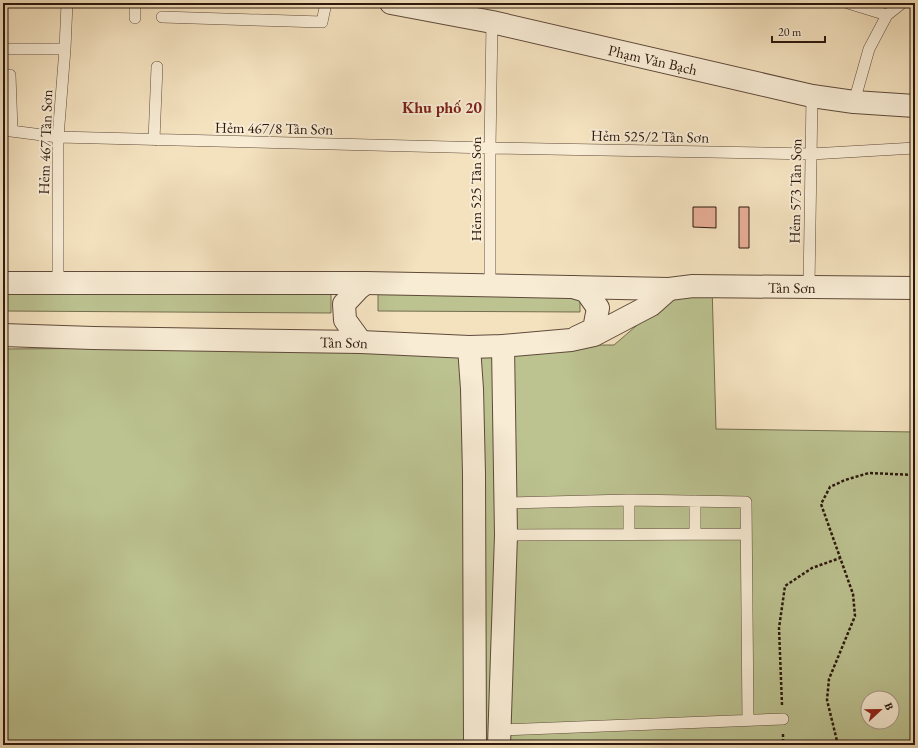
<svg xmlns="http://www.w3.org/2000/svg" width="918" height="748" viewBox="0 0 918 748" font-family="'EB Garamond',serif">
  <rect width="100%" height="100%" fill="#f4e2bf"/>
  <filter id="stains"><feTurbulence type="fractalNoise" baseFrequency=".005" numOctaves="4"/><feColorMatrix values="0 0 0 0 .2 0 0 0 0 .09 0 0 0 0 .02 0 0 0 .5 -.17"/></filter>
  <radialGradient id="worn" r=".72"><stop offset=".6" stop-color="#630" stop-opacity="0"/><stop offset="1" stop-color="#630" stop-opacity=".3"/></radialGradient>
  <path fill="#bcc391" stroke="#746e4f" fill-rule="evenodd" d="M 3,278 L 331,281 L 331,313 L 3,311 Z
    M 378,284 L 580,287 L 580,312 L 378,311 Z
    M 685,284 L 712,285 L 716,429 L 915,432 L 915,745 L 3,745 L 3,349 L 614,345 ZM 868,698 L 892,698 L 892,722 L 868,722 Z"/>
  <path fill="#e9af98" stroke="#2d180d" d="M 693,207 L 716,207 L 716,228 L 693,227 Z
    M 739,207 L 749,207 L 749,248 L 739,248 Z"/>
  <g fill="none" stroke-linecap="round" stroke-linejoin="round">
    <defs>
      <path id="service" d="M 848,3 L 887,15
        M 162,17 L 322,22 L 326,3
        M 135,18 L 135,3
        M 3,49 L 65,49
        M 10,75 L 12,130
        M 854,102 L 869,49 L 887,15 L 902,3
        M 3,130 L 58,137 L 490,148 L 811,154 L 915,148
        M 154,140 L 157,67
        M 58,283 L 58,137 L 65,49 L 67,3
        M 490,285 L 490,148 L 492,22
        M 809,287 L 812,96
        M 695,501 L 695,534
        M 506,503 L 629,500 L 746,502 L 748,720
        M 629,534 L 629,500
        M 506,535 L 746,534
        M 499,730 L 783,719"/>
      <path id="minor" d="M 469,347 L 472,389 L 474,474 L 475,745
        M 499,745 L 506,535 L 503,346"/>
      <g id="tertiary">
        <path id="s1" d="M 391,3 L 492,22 L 812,96 L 854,102 L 915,106"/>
        <path id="s2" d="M 3,283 L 366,283 L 669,289 L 693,286 L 915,288"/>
        <path d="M 573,287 L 586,291 L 598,308 L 594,329 L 577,337"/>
        <path id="s3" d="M 3,335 L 93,338 L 361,342 L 469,347 L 503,346 L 571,340 L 594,335 L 651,305 L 669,289"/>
        <path d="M 361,342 L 345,320 L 344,304 L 359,288 L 366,283"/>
      </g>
    </defs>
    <use href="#service" stroke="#5f4a3a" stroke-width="12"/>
    <use href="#minor" stroke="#5f4a3a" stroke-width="24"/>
    <use href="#tertiary" stroke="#5f4a3a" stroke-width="24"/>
    <path stroke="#2d180d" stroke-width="2.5" stroke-dasharray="3 2" stroke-linecap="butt" d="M 782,705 L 779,628 L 785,586 L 812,568 L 840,558
      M 783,734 L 783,745
      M 838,745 L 827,700 L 829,679 L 855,616 L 853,594 L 821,504 L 830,487 L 845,480 L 869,473 L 915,475"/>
    <use href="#service" stroke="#f8ecd5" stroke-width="11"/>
    <use href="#minor" stroke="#f8ecd5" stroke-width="22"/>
    <use href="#tertiary" stroke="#f8ecd5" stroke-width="22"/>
  </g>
  <g text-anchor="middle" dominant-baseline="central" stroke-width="4" stroke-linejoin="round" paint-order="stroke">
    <g font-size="15" fill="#2d180d" stroke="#f8ecd5">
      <text stroke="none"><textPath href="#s1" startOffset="268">Phạm Văn Bạch</textPath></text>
      <text transform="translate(274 128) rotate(1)">Hẻm 467/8 Tân Sơn</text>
      <text transform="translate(650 136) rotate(1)">Hẻm 525/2 Tân Sơn</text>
      <text transform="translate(45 142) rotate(-88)">Hẻm 467 Tân Sơn</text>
      <text transform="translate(475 189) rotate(-90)">Hẻm 525 Tân Sơn</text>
      <text transform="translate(795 191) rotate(-89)">Hẻm 573 Tân Sơn</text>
      <text stroke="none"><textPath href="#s2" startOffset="789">Tân Sơn</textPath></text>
      <text stroke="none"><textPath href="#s3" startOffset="341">Tân Sơn</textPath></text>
    </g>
    <g font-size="16" font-weight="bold" fill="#7a1f14" stroke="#f8ecd5">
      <text x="442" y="107">Khu phố 20</text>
    </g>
  </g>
  <rect width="918" height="748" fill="none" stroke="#f4e2bf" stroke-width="16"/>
  <rect x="4" y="4" width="910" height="740" fill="none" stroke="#2d180d" stroke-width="2"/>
  <rect x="8" y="8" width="902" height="732" fill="none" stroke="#2d180d"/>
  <g transform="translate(880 710) rotate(68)"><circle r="19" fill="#f8ecd5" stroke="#a79785"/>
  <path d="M0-3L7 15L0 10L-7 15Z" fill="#8f2418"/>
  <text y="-6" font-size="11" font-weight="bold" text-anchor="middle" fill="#2d180d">B</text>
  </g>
  <path d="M772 36v6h53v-6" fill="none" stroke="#2d180d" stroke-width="2"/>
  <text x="778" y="36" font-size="12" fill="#2d180d" stroke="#f8ecd5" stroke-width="3" paint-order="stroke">20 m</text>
  <rect width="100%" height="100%" filter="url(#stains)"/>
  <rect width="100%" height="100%" fill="url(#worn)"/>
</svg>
